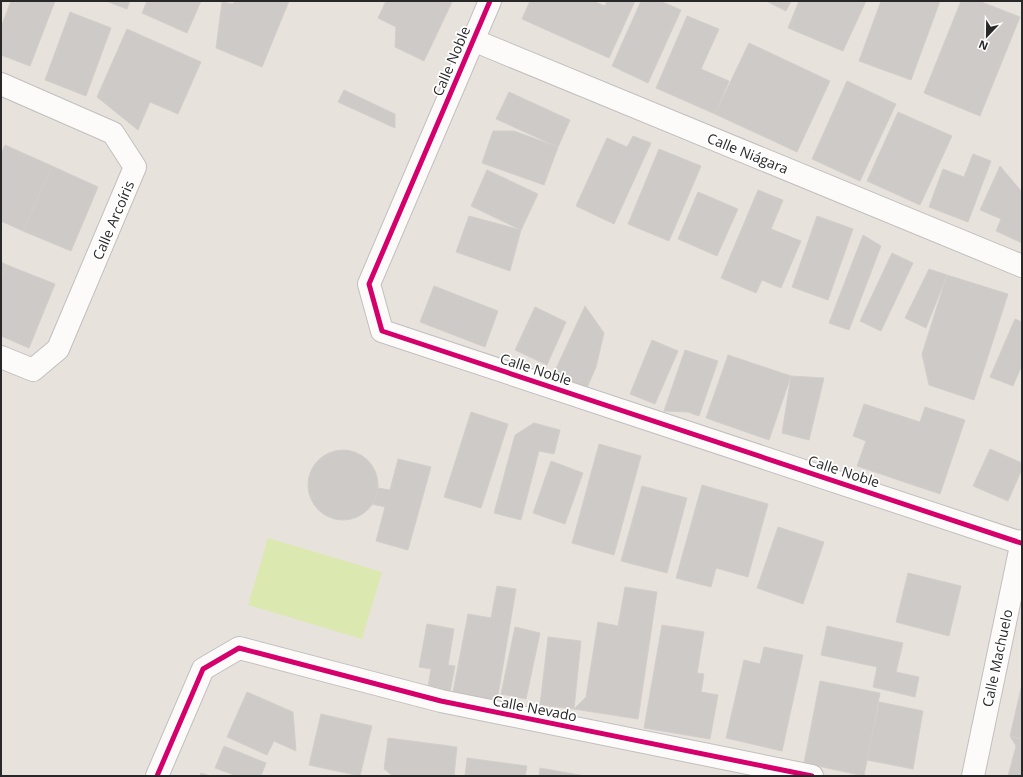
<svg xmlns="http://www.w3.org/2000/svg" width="1023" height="777" viewBox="0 0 1023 777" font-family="'Open Sans',sans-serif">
  <rect width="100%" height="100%" fill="#e8e2dd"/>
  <path fill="#dbe9b0" d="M 268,538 L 382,572 L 362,639 L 248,605 Z"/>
  <path fill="#cecac7" stroke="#d3ceca" d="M 11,1 L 55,1 L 30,66 L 1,55 L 1,27 Z
    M 106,1 L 130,1 L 127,9 Z
    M 147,1 L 201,1 L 187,33 L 142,13 Z
    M 235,1 L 289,1 L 262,67 L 216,48 L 222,2 L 233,4 Z
    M 386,1 L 452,2 L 424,61 L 395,47 L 396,27 L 378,18 Z
    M 530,1 L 593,1 L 605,6 L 607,1 L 635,1 L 609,58 L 522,19 Z
    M 641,1 L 660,1 L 681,10 L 648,83 L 612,66 Z
    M 766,1 L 791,1 L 786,11 Z
    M 799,1 L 866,1 L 843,51 L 788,28 Z
    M 881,1 L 940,1 L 911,80 L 859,61 Z
    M 961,1 L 979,1 L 1020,17 L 980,116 L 924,93 Z
    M 70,12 L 111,28 L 86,96 L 45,80 Z
    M 687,16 L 719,29 L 701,69 L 729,81 L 715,114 L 656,88 Z
    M 127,29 L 201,62 L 178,114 L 150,102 L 138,130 L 97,97 Z
    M 749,43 L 830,81 L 797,152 L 715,114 Z
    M 847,81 L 896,104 L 860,181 L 812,159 Z
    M 344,90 L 395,114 L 395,128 L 338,102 Z
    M 509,92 L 570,120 L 558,147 L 496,119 Z
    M 898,112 L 952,136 L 920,205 L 867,181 Z
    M 493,131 L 514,131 L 558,147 L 544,185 L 482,163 Z
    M 633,136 L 651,143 L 614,224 L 576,206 L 607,138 L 627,147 Z
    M 5,145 L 52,166 L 23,231 L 1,221 L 1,154 Z
    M 659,149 L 701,166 L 669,241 L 628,224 Z
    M 973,154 L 991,161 L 968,222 L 929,207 L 943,169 L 964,177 Z
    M 52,166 L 98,187 L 71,251 L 23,231 Z
    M 1000,166 L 1022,192 L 1022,243 L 996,231 L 1001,219 L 980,210 Z
    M 487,170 L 538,194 L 521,230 L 471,206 Z
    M 758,190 L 783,200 L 771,229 L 801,241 L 781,288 L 762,280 L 756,293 L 721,278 Z
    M 698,192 L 738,209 L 717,256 L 678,239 Z
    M 469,216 L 521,230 L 510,271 L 456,252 Z
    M 817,216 L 853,229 L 828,300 L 792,287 Z
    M 863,235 L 881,246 L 849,330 L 829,323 Z
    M 892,253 L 913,263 L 881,331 L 860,321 Z
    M 1,262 L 7,265 L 1,280 Z
    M 7,265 L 55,284 L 29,348 L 1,336 L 1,280 Z
    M 929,269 L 947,275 L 926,328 L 905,318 Z
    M 947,275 L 1008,294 L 974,400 L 929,385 L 922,354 Z
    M 434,286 L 498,311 L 485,347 L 420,322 Z
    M 585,306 L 604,333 L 596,367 L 587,388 L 554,373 Z
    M 535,307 L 566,322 L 547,365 L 515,350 Z
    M 1015,319 L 1022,322 L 1022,365 L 1013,386 L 990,377 Z
    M 652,340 L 678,351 L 655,404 L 630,394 Z
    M 685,350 L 718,361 L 699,416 L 688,412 L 664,411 Z
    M 728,355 L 791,376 L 769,440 L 706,418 Z
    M 791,376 L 824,378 L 809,440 L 782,433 Z
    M 864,404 L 920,422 L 925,407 L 965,420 L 940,494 L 857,466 L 866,441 L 853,436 Z
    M 471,412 L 508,424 L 481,508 L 444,497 Z
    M 534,423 L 560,430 L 554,454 L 539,451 L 521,520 L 494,513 L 515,435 Z
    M 599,444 L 641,456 L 614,555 L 572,543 Z
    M 990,449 L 1022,463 L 1022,469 L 1008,501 L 973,486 Z
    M308 485a35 35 0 1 1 70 0a35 35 0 1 1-70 0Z
    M 398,459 L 431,467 L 408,550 L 376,541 L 385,507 L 372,504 L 375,499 L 378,488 L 390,490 Z
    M 551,461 L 583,473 L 565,524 L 533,513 Z
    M 702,485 L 768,504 L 748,577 L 716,568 L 711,587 L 676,578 Z
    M 642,486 L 687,498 L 667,573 L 621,561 Z
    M 778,527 L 824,542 L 803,604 L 757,588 Z
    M 908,573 L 961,586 L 949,636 L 896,622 Z
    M 497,586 L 516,589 L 497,701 L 453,692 L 468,614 L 491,618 Z
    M 625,587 L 657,592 L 638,719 L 574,709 L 586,697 L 598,622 L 618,626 Z
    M 427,624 L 454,629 L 448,665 L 455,666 L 450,692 L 428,687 L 431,669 L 419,667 Z
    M 662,625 L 704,632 L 697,673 L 704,674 L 701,692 L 718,695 L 710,739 L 644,728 Z
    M 827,626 L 903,643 L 896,672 L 919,677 L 915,697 L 873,687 L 877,667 L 821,655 Z
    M 515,627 L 540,633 L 526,699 L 501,694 Z
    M 548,637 L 581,641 L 574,709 L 540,705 Z
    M 764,647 L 803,655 L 782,751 L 726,738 L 744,660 L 760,664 Z
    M 820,681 L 880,693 L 864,776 L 804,763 Z
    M 1022,684 L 1022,739 L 1010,736 Z
    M 247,692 L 293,712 L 296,751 L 274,741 L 267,755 L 227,737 Z
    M 879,702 L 923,711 L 913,769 L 867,760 Z
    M 321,714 L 372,726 L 360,776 L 309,765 Z
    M 1010,736 L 1022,740 L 1022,776 L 1008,776 L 1016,746 Z
    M 388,738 L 457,747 L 454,776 L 393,776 L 384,769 Z
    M 224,746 L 266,763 L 261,776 L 237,776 L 215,768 Z
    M 467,758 L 527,766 L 525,776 L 465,776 Z
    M 540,768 L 585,776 L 539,776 Z
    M 201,773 L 210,776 L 200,776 Z"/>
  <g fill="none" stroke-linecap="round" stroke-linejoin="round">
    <defs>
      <path id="street" d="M 490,1 L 369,284 L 382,331 L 1021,543
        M 473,40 L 1022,266
        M 1,84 L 113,133 L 135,167 L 58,349 L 33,370 L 1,357
        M 157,776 L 203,669 L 239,648 L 441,701 L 812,776
        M 973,776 L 1022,541"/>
    </defs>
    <use href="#street" stroke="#c1bfbf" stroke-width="24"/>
    <use href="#street" stroke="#fcfbfa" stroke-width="22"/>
    <defs>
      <path id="cycleway" d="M 490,1 L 369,284 L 382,331 L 1021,543
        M 157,776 L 203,669 L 239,648 L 441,701 L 812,776"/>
    </defs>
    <use href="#cycleway" stroke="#fff" stroke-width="8"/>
    <use href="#cycleway" stroke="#d6006c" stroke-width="5"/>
  </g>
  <g text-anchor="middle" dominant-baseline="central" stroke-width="3.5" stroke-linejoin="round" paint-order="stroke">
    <g font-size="14" fill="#282828" stroke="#fff">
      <text transform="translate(451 61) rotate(-67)">Calle Noble</text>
      <text transform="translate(748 153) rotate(22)">Calle Niágara</text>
      <text transform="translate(113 220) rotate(-67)">Calle Arcoíris</text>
      <text transform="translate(536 369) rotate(18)">Calle Noble</text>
      <text transform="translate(844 471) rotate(18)">Calle Noble</text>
      <text transform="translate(997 658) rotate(-78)">Calle Machuelo</text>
      <text transform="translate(535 708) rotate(11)">Calle Nevado</text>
    </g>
  </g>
  <rect width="1023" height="777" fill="none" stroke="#282828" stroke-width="4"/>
  <g transform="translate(987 36) rotate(202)" stroke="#ffffff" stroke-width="3" paint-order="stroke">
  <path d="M0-3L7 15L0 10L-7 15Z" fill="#282828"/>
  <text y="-6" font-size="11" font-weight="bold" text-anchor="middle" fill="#282828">N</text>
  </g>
</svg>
